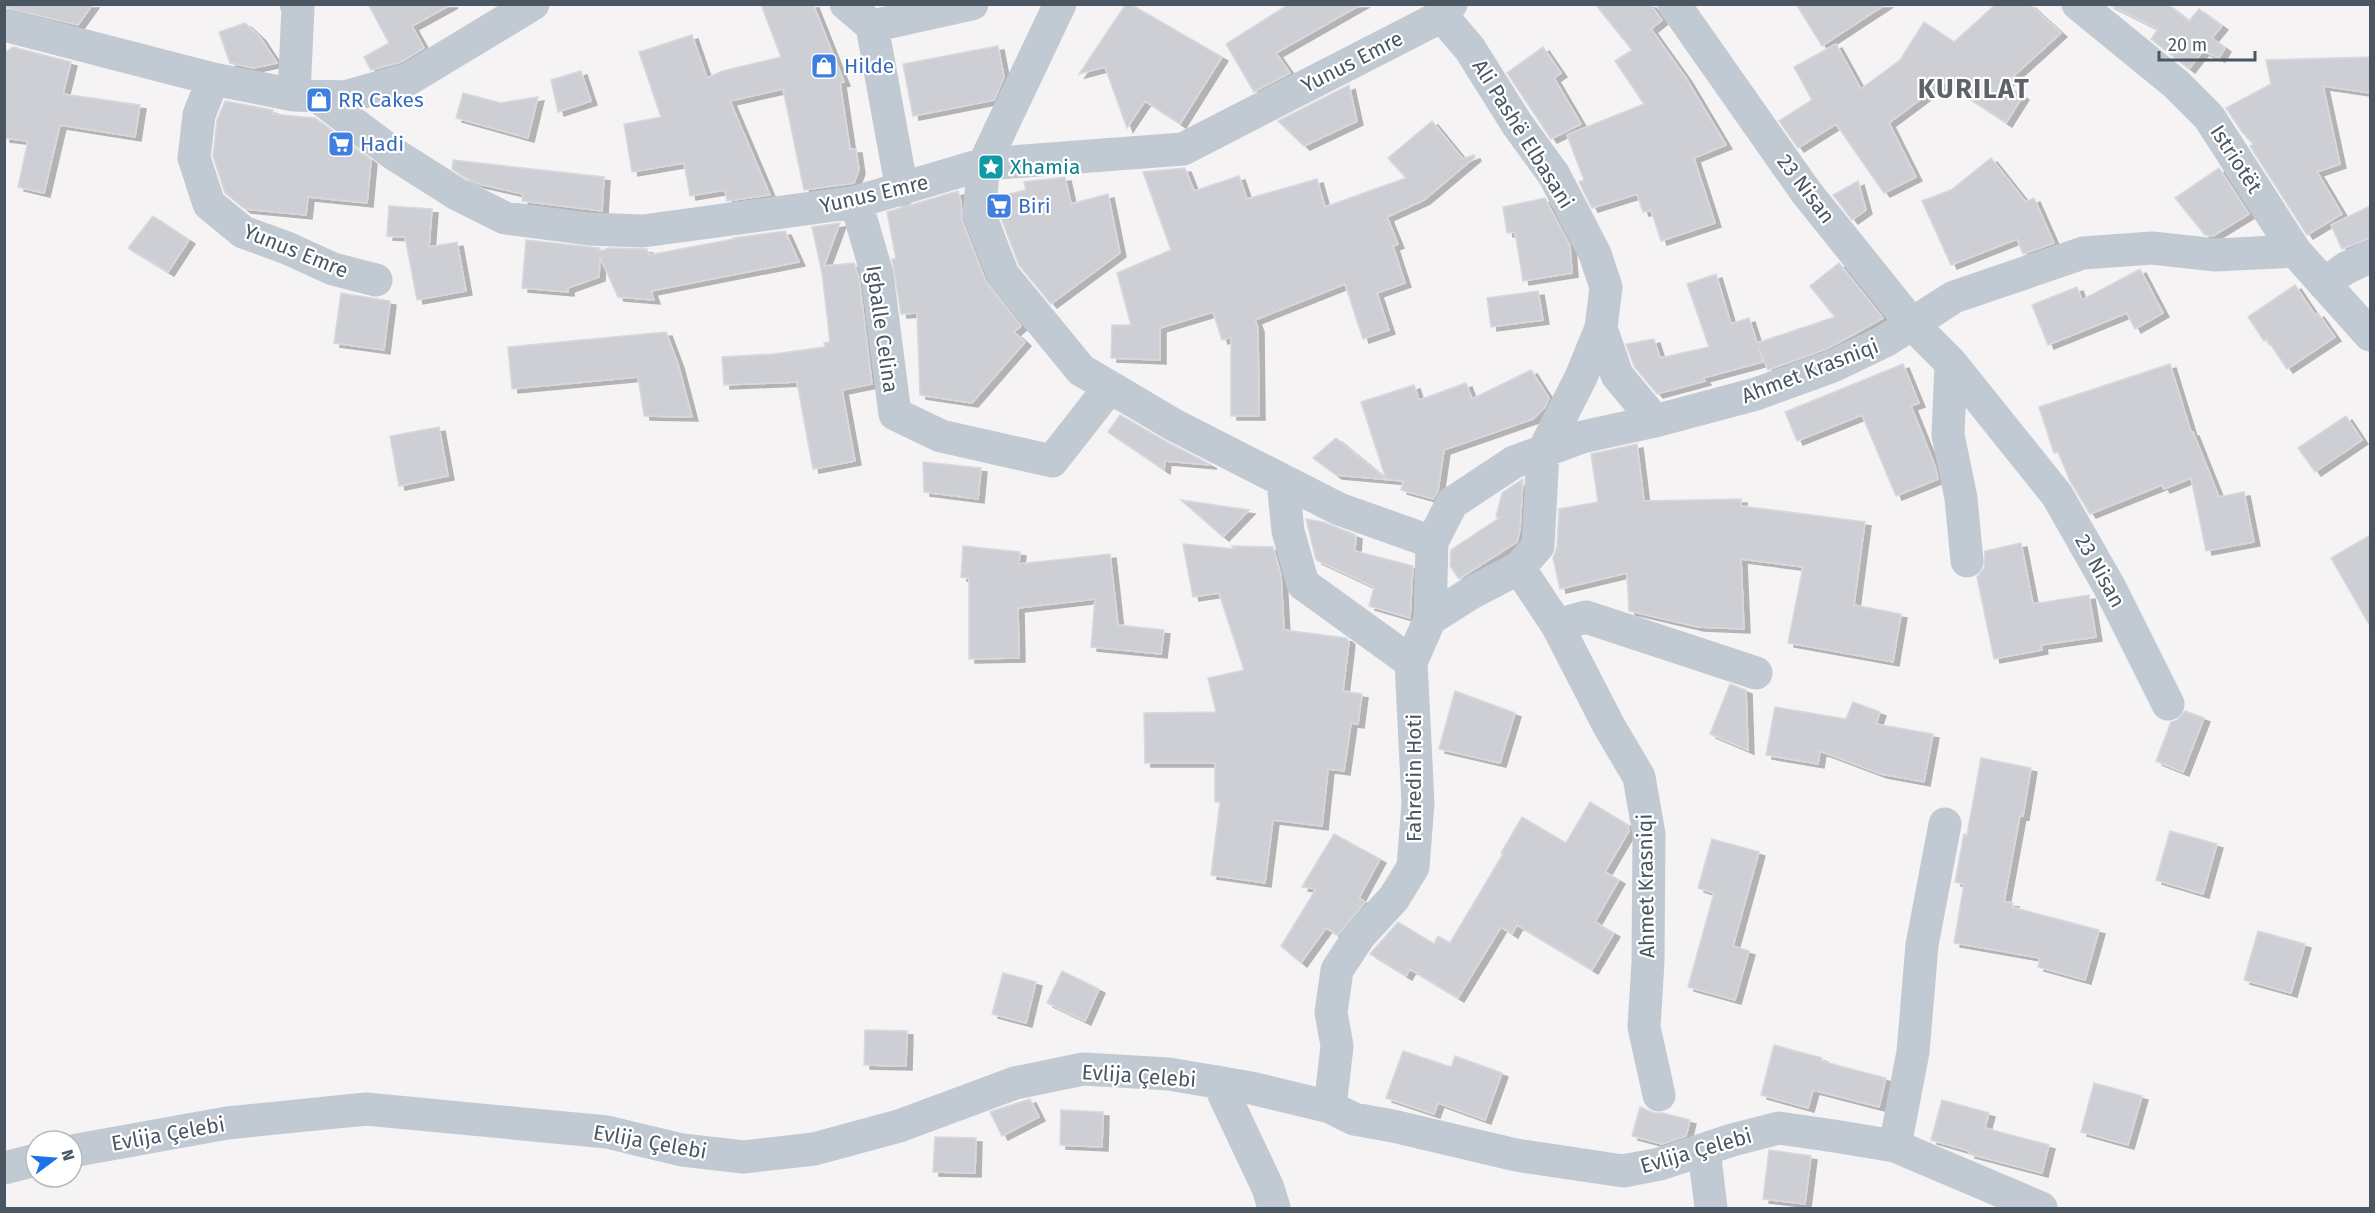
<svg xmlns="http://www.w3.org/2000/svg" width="2375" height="1213" viewBox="0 0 2375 1213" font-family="'Fira Sans',sans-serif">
  <defs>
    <filter id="shadow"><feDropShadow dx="6" dy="4" stdDeviation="0" flood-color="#0004"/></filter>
  </defs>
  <rect width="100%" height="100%" fill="#f5f3f3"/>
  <path fill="#cdcfd5" stroke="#d7d9de" stroke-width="1.5" filter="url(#shadow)" d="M 4,4 L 93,4 L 78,25 L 4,7 Z
    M 368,4 L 452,4 L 412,26 L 424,48 L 401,62 L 371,70 L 364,57 L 389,43 Z
    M 761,4 L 813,4 L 844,82 L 840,83 L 850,149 L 856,149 L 859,170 L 854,183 L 804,190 L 783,89 L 730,101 L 770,195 L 727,201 L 725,190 L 690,196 L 684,163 L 632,172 L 624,124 L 661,117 L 639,52 L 692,35 L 707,78 L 723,71 L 781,57 Z
    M 1126,4 L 1130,4 L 1222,57 L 1180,124 L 1145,101 L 1127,128 L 1105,67 L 1079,74 Z
    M 1289,4 L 1362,4 L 1276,53 L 1290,73 L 1254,92 L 1226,44 Z
    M 1595,4 L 1650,4 L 1662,20 L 1651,29 L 1686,78 L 1726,145 L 1694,158 L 1715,223 L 1661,241 L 1651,210 L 1643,212 L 1637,194 L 1592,208 L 1579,182 L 1584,180 L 1567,135 L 1644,104 L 1615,61 L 1632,50 Z
    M 1796,4 L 1886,4 L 1822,46 Z
    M 1996,4 L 2029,4 L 2061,33 L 2005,84 L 2023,96 L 2006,123 L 1944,82 L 1889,123 L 1916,177 L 1884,193 L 1836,124 L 1798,148 L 1779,121 L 1812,100 L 1794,67 L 1836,44 L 1861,89 L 1900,60 L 1924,22 L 1954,42 Z
    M 2108,4 L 2167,4 L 2189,21 L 2199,9 L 2222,26 L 2212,38 L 2225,48 L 2219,58 L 2203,51 L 2189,69 L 2151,39 L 2158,29 Z
    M 245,23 L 260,37 L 277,63 L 254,68 L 230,63 L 219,32 Z
    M 998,46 L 1004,77 L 994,100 L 913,116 L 903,64 Z
    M 13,47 L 71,62 L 63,94 L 140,105 L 135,137 L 60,125 L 44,193 L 18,187 L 28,141 L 4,138 L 4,53 Z
    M 1543,47 L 1561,73 L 1554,78 L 1581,124 L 1551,139 L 1507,73 Z
    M 2370,57 L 2370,93 L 2323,86 L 2340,164 L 2317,172 L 2342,214 L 2307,235 L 2250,146 L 2253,144 L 2242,132 L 2226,108 L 2271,84 L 2266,60 Z
    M 581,71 L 591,101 L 558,112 L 551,80 Z
    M 1349,85 L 1357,121 L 1304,146 L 1278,121 Z
    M 463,93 L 500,103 L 538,97 L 528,138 L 456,118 Z
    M 225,101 L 273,110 L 272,114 L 315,118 L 371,160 L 367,203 L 308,197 L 306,215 L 245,209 L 225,193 L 213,156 L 217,120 Z
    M 1432,121 L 1463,159 L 1474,155 L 1475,157 L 1424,200 L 1387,217 L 1398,244 L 1393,246 L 1405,283 L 1377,293 L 1389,330 L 1363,339 L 1345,284 L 1255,320 L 1258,328 L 1259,416 L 1231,416 L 1231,337 L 1222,340 L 1213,312 L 1160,328 L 1160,360 L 1111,358 L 1112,325 L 1131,325 L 1117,273 L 1171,250 L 1143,172 L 1185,168 L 1194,191 L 1239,176 L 1247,199 L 1317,179 L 1325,207 L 1406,178 L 1388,158 Z
    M 1991,158 L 2026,202 L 2034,198 L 2054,243 L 2023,254 L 2017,239 L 1951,265 L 1922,201 L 1951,190 Z
    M 453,160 L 604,177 L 602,211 L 522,201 L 523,194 L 479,184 L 466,178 L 452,169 Z
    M 2219,168 L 2249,214 L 2213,236 L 2205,235 L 2175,198 Z
    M 1065,177 L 1071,204 L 1108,194 L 1120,253 L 1051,304 L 1019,265 L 998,210 L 1000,196 L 1026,190 L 1024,182 Z
    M 1858,181 L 1866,210 L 1852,220 L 1833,195 Z
    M 958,191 L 961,202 L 962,220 L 986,282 L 1021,326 L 1014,332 L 1025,342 L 972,403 L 920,395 L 917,313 L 901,314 L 892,259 L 896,259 L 887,212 Z
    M 1545,198 L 1570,246 L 1572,273 L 1523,281 L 1515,232 L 1507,233 L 1503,207 Z
    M 389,206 L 432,209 L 429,247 L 457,242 L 466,291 L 417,300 L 405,237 L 387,236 Z
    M 2370,206 L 2370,238 L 2342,249 L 2331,225 Z
    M 153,216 L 189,240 L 168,272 L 128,248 Z
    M 840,223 L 824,266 L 854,263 L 859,278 L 872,384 L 842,390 L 855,461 L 813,469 L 797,382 L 724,385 L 722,357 L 774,354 L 825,347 L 824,343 L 830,342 L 822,272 L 822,273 L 812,227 Z
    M 785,231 L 799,262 L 651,291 L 654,300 L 618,297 L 600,257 L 599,277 L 568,288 L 568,292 L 522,288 L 526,240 L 600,248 L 600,251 L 609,248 L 647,249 L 649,255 L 734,239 L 733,238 Z
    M 1839,263 L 1883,318 L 1851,336 L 1826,349 L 1768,370 L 1758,346 L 1763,362 L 1703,378 L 1705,381 L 1657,394 L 1634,366 L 1626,344 L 1654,339 L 1660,358 L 1709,347 L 1687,284 L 1716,274 L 1731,324 L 1749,318 L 1757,343 L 1835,317 L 1810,286 Z
    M 2140,269 L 2163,313 L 2135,329 L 2127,313 L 2048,345 L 2032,305 L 2077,287 L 2082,300 Z
    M 2295,285 L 2315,315 L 2318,313 L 2335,337 L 2287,369 L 2267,339 L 2264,341 L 2248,317 Z
    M 1538,291 L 1543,320 L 1491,327 L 1487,298 Z
    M 341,293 L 390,301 L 384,350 L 334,343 Z
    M 666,332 L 678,364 L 692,417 L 644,416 L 638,377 L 512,389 L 508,347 Z
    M 1903,364 L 1919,403 L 1911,406 L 1935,466 L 1938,479 L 1896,496 L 1862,415 L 1797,441 L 1785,412 Z
    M 2170,364 L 2191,432 L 2193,432 L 2219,497 L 2244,492 L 2254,542 L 2206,551 L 2191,478 L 2164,489 L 2162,485 L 2090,514 L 2070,481 L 2058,452 L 2054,453 L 2039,407 Z
    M 1531,370 L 1549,398 L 1545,407 L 1533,419 L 1444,450 L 1438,491 L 1433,499 L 1401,490 L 1403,481 L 1336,475 L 1313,458 L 1336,438 L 1386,479 L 1361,402 L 1414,385 L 1419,400 L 1466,383 L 1472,399 Z
    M 1120,415 L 1165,441 L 1211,465 L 1165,461 L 1164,470 L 1108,432 Z
    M 2346,416 L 2362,440 L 2315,472 L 2298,448 Z
    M 439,427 L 448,476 L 399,486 L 390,436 Z
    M 1637,444 L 1644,501 L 1741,499 L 1741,506 L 1865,522 L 1854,605 L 1901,614 L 1893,662 L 1788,643 L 1803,567 L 1741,559 L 1744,629 L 1698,627 L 1629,611 L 1627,573 L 1560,589 L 1553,558 L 1557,547 L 1559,509 L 1598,502 L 1591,454 Z
    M 923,462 L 981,468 L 978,499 L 924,492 Z
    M 1523,479 L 1520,530 L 1517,542 L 1459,579 L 1450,566 L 1451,550 L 1499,518 L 1496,517 L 1502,493 Z
    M 1181,500 L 1249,510 L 1223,537 Z
    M 1306,519 L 1323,522 L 1356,535 L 1355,551 L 1413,566 L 1410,618 L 1369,606 L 1374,587 L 1316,560 Z
    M 2370,535 L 2370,626 L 2331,558 Z
    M 2021,543 L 2033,604 L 2089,595 L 2096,637 L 2041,645 L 2042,650 L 1994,659 L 1977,577 L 1984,568 L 1985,551 Z
    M 1183,544 L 1235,549 L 1232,546 L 1273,547 L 1281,575 L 1284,630 L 1346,638 L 1349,641 L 1343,691 L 1362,694 L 1358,724 L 1351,723 L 1344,771 L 1328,769 L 1322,826 L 1273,820 L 1265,883 L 1211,875 L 1220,802 L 1215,802 L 1215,763 L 1145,763 L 1144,713 L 1216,712 L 1208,678 L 1244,670 L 1219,593 L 1193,597 Z
    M 963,546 L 1020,552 L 1019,564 L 1110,554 L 1118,625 L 1164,630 L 1161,654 L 1091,647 L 1095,599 L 1018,608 L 1019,658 L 969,659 L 969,578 L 961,577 Z
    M 1730,684 L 1746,690 L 1748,750 L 1710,734 Z
    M 1455,691 L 1515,713 L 1500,763 L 1439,749 Z
    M 1853,702 L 1880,712 L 1876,724 L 1933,734 L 1924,782 L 1881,774 L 1820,751 L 1818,764 L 1766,755 L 1775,707 L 1846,719 Z
    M 2185,711 L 2204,718 L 2183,772 L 2156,761 L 2171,722 L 2177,720 Z
    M 1981,758 L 2031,768 L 2023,816 L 2020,815 L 2004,902 L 2013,903 L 2012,907 L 2099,930 L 2085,980 L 2038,967 L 2040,958 L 1954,943 L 1964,884 L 1955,882 L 1964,834 L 1967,835 Z
    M 1590,802 L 1628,825 L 1629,831 L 1605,872 L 1619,880 L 1595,922 L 1614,933 L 1592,970 L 1517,925 L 1512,934 L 1501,927 L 1458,998 L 1410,969 L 1406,976 L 1370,954 L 1398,922 L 1434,944 L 1438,936 L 1450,943 L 1503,854 L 1501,853 L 1522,817 L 1566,843 Z
    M 2170,831 L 2217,844 L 2203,894 L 2156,880 Z
    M 1334,834 L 1380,859 L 1359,898 L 1365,902 L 1338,935 L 1326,928 L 1301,963 L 1281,946 L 1316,889 L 1302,887 Z
    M 1712,839 L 1759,852 L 1733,946 L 1749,951 L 1735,1000 L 1688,987 L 1714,893 L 1698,888 Z
    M 2258,931 L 2305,944 L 2291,993 L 2244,980 Z
    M 1062,971 L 1099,989 L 1085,1021 L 1047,1003 Z
    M 1003,973 L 1036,982 L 1026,1023 L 992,1014 Z
    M 865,1030 L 907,1031 L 906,1066 L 864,1065 Z
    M 1774,1045 L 1822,1058 L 1821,1061 L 1886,1078 L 1879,1107 L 1813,1090 L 1808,1108 L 1761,1095 Z
    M 1403,1051 L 1451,1067 L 1455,1056 L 1502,1073 L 1485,1120 L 1438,1103 L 1434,1114 L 1386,1098 Z
    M 2094,1083 L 2142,1096 L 2128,1145 L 2081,1132 Z
    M 1030,1099 L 1039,1117 L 1002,1136 L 990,1112 Z
    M 1942,1100 L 1989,1113 L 1985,1128 L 2049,1145 L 2042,1173 L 1969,1154 L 1969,1151 L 1931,1140 Z
    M 1640,1107 L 1654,1113 L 1663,1113 L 1690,1120 L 1686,1136 L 1662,1144 L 1632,1136 Z
    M 1061,1110 L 1103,1112 L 1102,1147 L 1060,1145 Z
    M 935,1137 L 976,1138 L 975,1173 L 933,1172 Z
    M 1769,1150 L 1811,1156 L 1805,1204 L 1763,1199 Z"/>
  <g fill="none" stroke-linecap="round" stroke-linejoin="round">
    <path stroke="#c1cad2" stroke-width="33" d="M 846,4 L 872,26 L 902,190
      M 1060,4 L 984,164 L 979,213 L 1003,275 L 1081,370 L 1174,425 L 1339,509 L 1432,542
      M 1674,4 L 1806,192 L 1912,324 L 1951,363 L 2057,495 L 2110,588 L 2168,704
      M 2078,4 L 2176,84 L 2209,117 L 2295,251 L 2370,335
      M 4,25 L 213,79 L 294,95 L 345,97 L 409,79 L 533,4
      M 872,26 L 972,4
      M 213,79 L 199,115 L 194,158 L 209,204 L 243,232 L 287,248 L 333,269 L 376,280
      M 294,95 L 298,7 L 296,4
      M 320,98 L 394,154 L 457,194 L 505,218 L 589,229 L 643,231 L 856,202 L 984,164 L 1183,149 L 1442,16 L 1451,4
      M 856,202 L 877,274 L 895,414 L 941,436 L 1052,461 L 1110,387
      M 2324,284 L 2346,268 L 2370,257
      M 1601,328 L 1617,375 L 1655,421
      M 1951,363 L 1948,435 L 1961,498 L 1967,561
      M 1283,481 L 1288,531 L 1303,584 L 1411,662 L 1418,803 L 1413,867 L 1394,898 L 1360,935 L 1337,970 L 1331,1012 L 1337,1046 L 1330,1107
      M 1519,568 L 1557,625 L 1586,617 L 1756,673
      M 1430,619 L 1471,593 L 1519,568 L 1538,546 L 1543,452 L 1581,377 L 1601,328 L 1606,287 L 1595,254 L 1554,175 L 1517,124 L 1470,49 L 1442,16
      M 1557,625 L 1609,726 L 1639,777 L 1649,834 L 1648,962 L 1644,1027 L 1659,1095
      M 1411,662 L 1430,619 L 1432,542 L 1452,503 L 1514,462 L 1582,437 L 1651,422 L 1756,394 L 1833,366 L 1885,341 L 1954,297 L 2083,253 L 2152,248 L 2216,255 L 2295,251
      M 1218,1082 L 1268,1188 L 1274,1208
      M 1895,1146 L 1913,1052 L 1922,945 L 1945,824
      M 1704,1150 L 1711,1208
      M 72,1151 L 227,1123 L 366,1109 L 607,1132 L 682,1150 L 744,1157 L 814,1149 L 899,1126 L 1015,1083 L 1083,1069 L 1169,1074 L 1251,1088 L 1330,1107 L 1354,1119 L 1393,1126 L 1516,1155 L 1623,1171 L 1660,1164 L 1732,1140 L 1779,1128 L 1834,1136 L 1895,1146 L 2041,1208
      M 4,1168 L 36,1160"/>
  </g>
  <defs>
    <symbol id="shop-square" viewBox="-11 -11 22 22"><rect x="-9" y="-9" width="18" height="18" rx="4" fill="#3f7fe0" stroke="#fff"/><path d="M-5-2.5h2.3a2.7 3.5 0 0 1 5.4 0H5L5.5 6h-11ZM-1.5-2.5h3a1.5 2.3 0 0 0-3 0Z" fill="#fff"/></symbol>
    <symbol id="supermarket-square" viewBox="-11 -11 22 22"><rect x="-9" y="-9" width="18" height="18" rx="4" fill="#3f7fe0" stroke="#fff"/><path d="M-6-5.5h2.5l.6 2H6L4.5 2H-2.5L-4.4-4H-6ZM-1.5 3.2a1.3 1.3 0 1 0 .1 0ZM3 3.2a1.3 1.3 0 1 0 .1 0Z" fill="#fff"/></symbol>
    <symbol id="sight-square" viewBox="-11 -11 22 22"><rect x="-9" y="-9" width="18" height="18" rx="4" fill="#0f9aa8" stroke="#fff"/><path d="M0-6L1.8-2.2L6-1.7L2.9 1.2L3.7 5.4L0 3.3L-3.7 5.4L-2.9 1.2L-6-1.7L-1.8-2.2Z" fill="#fff"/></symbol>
  </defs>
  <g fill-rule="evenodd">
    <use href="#shop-square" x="809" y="51" width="30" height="30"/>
    <use href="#shop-square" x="304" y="85" width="30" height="30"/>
    <use href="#supermarket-square" x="326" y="129" width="30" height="30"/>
    <use href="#sight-square" x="976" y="152" width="30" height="30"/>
    <use href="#supermarket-square" x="984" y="191" width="30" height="30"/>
  </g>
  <g text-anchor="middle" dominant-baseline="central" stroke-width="4.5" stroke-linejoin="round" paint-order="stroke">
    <g font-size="21" fill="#4a5661" stroke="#fff">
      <text transform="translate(1352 62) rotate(-27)">Yunus Emre</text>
      <text transform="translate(1523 134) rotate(58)">Ali Pashë Elbasani</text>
      <text transform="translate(2236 159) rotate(57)">Istriotët</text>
      <text transform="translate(1806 189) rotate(53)">23 Nisan</text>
      <text transform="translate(874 194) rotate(-13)">Yunus Emre</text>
      <text transform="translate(296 251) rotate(22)">Yunus Emre</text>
      <text transform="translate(882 329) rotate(82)">Igballe Celina</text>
      <text transform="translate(1810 371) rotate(-21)">Ahmet Krasniqi</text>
      <text transform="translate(2100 571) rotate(61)">23 Nisan</text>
      <text transform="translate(1414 778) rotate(-90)">Fahredin Hoti</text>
      <text transform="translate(1646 886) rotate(-91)">Ahmet Krasniqi</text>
      <text transform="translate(1139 1076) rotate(4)">Evlija Çelebi</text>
      <text transform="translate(168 1134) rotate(-10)">Evlija Çelebi</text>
      <text transform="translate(650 1142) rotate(10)">Evlija Çelebi</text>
      <text transform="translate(1696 1151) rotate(-16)">Evlija Çelebi</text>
    </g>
    <g font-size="21" fill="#366cbe" stroke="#fff" text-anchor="start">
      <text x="844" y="66">Hilde</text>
      <text x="338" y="100">RR Cakes</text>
      <text x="360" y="144">Hadi</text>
      <text x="1018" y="206">Biri</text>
    </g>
    <g font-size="21" fill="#0d838f" stroke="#fff" text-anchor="start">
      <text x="1010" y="167">Xhamia</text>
    </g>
    <g font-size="27" font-weight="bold" letter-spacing="1.5" fill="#5f6368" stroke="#fff">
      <text x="1974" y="89">KURILAT</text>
    </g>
  </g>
  <rect width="2375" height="1213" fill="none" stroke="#4a5661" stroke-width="12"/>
  <g transform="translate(54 1159) rotate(74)"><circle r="28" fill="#ffffff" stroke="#b7bbc0" stroke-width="1.5"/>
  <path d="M0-4.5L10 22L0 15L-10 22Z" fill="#1a73e8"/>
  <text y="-9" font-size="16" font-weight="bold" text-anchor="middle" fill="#4a5661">N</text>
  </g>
  <path d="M2159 51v9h96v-9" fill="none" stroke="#4a5661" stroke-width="3"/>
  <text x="2168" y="51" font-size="18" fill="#4a5661" stroke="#ffffff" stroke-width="4.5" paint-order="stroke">20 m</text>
</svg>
